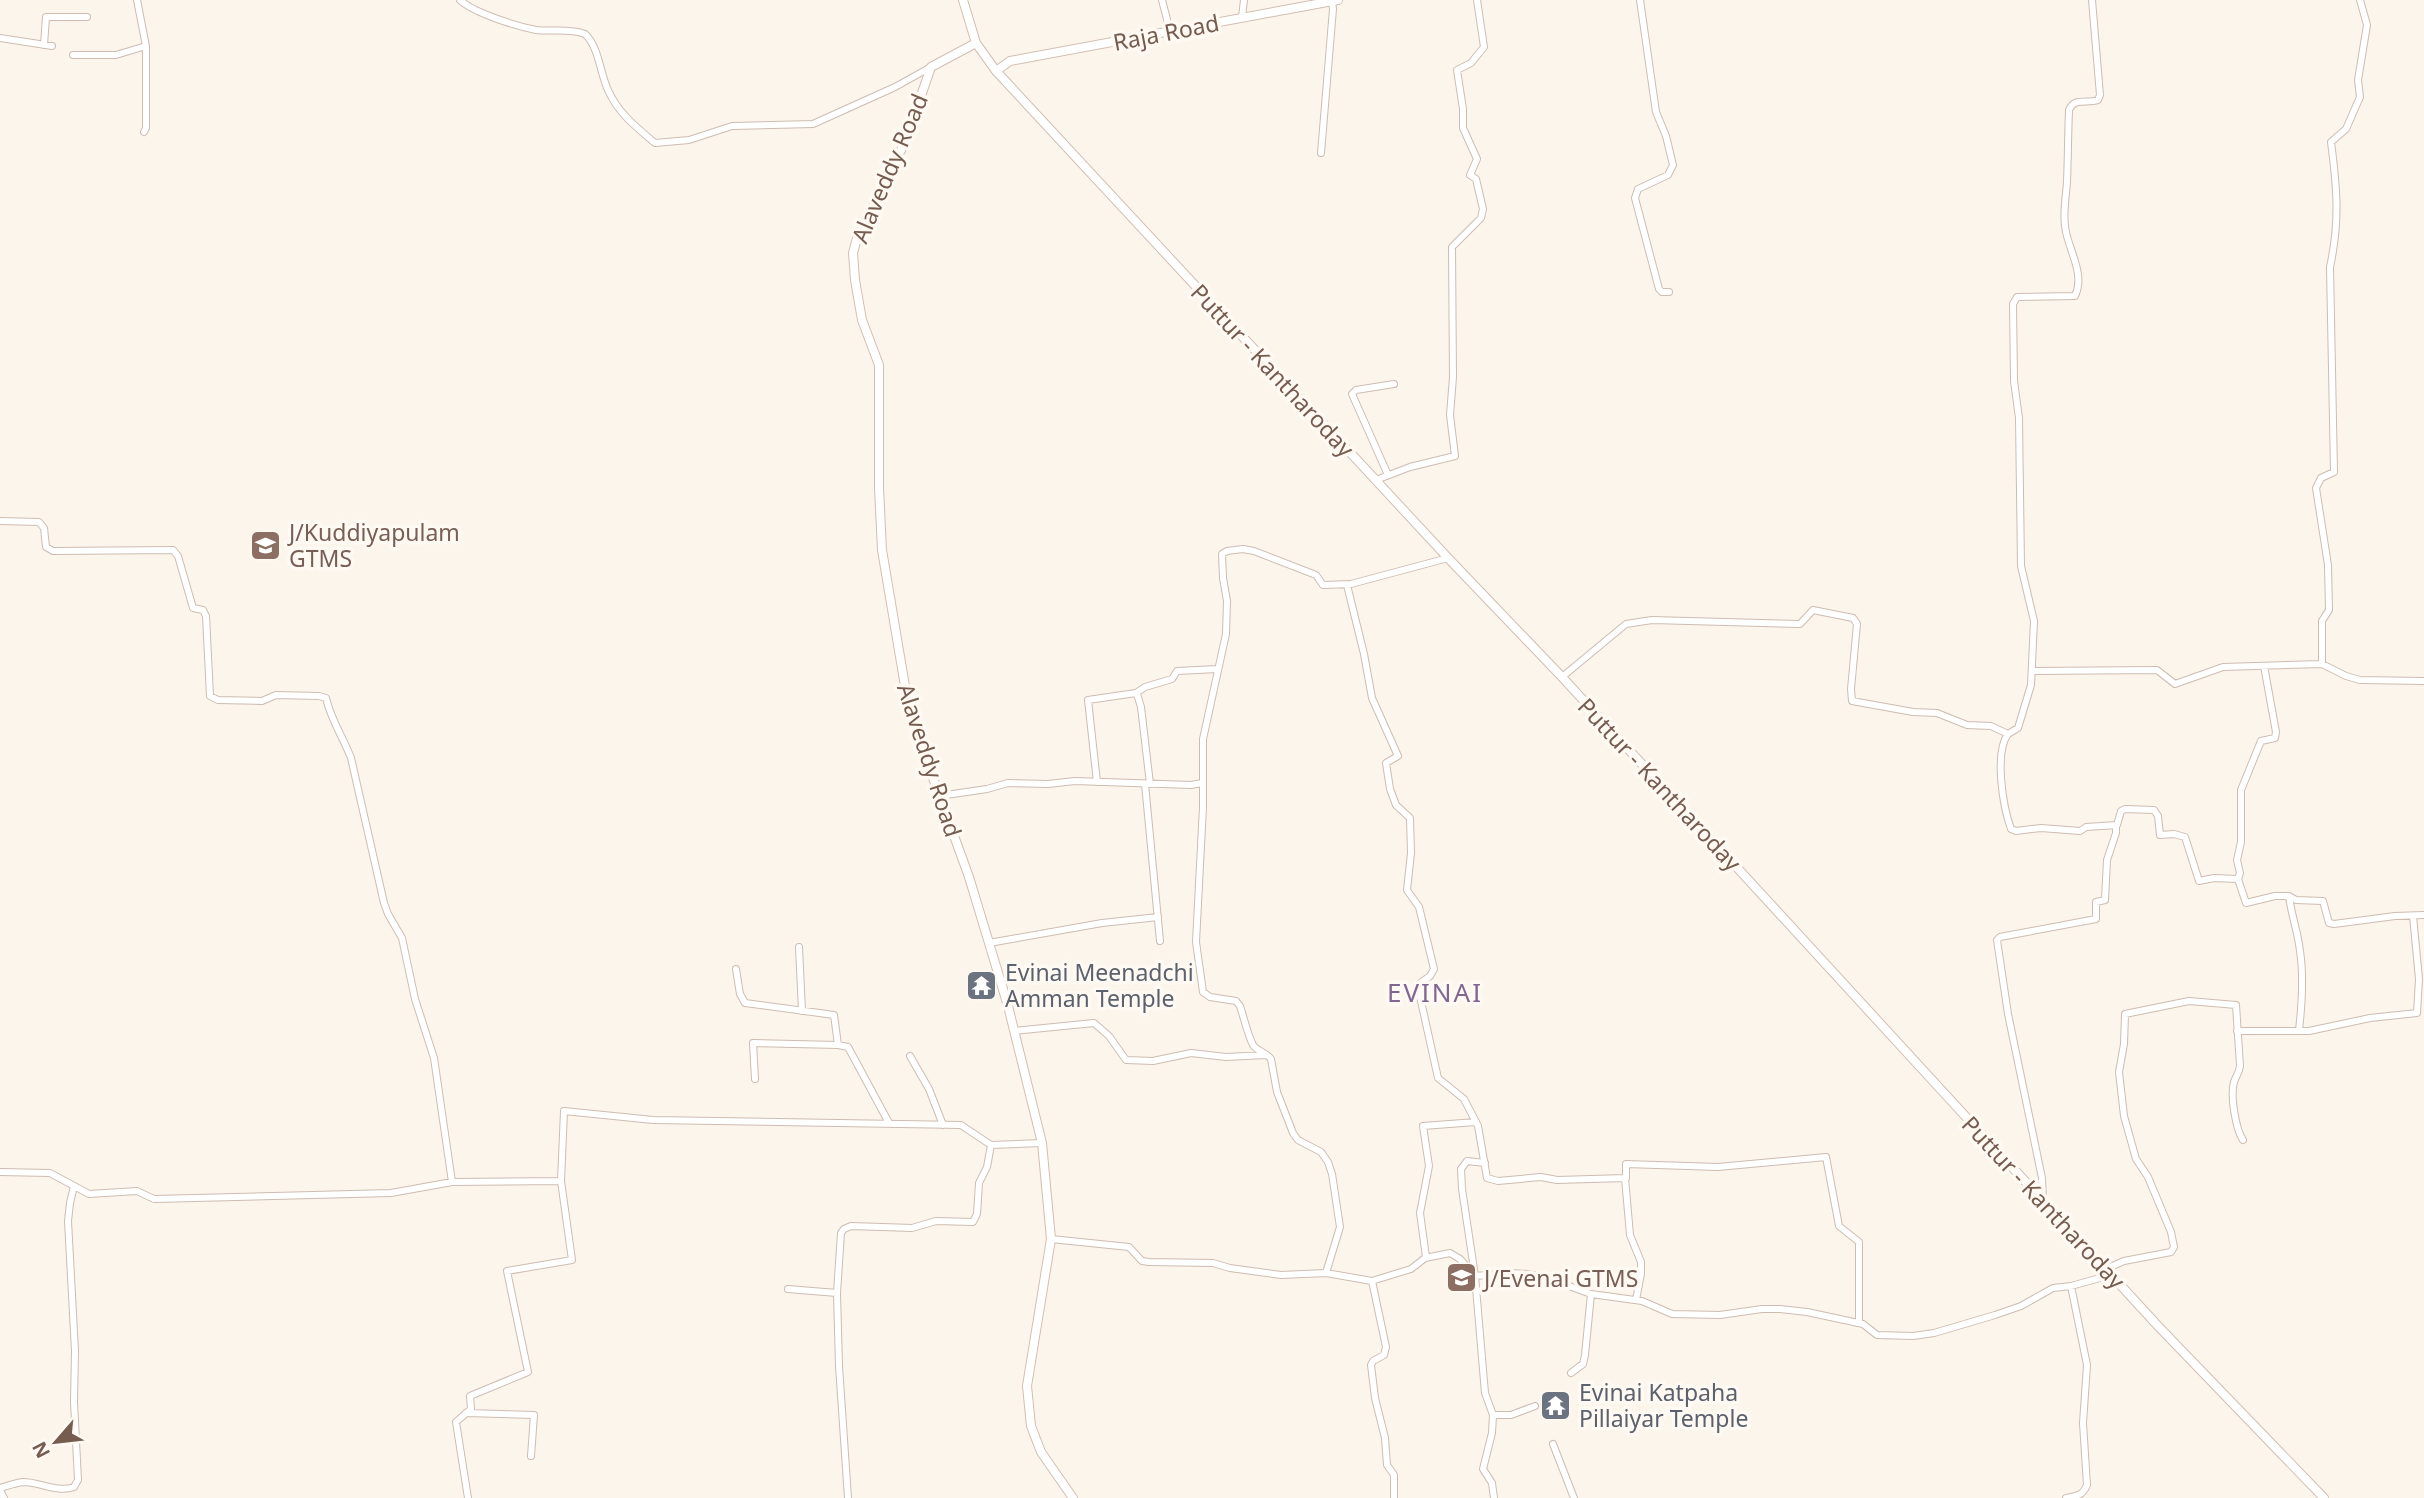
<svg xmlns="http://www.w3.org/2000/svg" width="2424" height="1498" viewBox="0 0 2424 1498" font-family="'Noto Sans',sans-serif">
  <rect width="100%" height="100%" fill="#fcf5eb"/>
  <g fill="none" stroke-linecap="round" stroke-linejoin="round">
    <defs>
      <path id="street" d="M 137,0 L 146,46 L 146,128 L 144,132
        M 460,0 C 474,13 516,26 536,30 C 552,32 569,28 585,34 C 599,47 600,73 608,90 C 618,113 636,127 655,143 L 689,140 L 732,126 L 813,124 L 895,87 L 931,67
        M 1162,0 L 1170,31
        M 1640,0 L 1656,112 L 1666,136 L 1673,165 L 1668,175 L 1638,189 L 1635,198 L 1659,289 L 1662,292 L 1669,292
        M 1242,17 L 1244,0
        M 0,38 L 52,46
        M 44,45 L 46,17 L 87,17
        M 73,55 L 116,55 L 146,46
        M 1321,153 L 1333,9 L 1332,1
        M 1388,475 L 1352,394 L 1356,390 L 1394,384
        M 1376,480 L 1410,467 L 1455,456 L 1450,415 L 1453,377 L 1452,247 L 1481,218 L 1483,209 L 1476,179 L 1470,175 L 1477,159 L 1463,128 L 1463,109 L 1457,70 L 1471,63 L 1484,47 L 1477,0
        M 0,521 L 39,522 L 44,528 L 46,547 L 53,551 L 173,550 L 178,556 L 193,608 L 203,610 L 206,616 L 210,696 L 218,700 L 262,701 L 276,695 L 319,696 L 326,698 C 331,720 343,737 351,758 L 384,903 L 388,914 L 402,938 L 415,999 L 434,1058 L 452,1182
        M 1347,585 L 1364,654 L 1372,698 L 1398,756 L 1386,763 L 1390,789 L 1396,805 L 1410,818 L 1411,853 L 1407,890 L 1419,907 L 1434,969 L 1430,976 L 1419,984 L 1419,992 L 1438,1078 L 1464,1099 L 1478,1126 L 1487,1178 L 1498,1181 L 1541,1177 L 1557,1180 L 1626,1178 L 1626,1164 L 1718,1167 L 1826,1157 L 1839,1226 L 1859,1242 L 1859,1323
        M 2322,664 L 2322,621 L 2329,610 L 2328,565 L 2316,488 L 2321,478 L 2334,472 L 2330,267 C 2340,221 2337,188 2331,142 L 2346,129 L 2360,97 L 2358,80 L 2367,25 L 2360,0
        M 2264,666 L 2276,732 L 2275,738 L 2261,741 L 2241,790 L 2241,842 L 2237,860 L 2240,873 L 2238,879 L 2246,903 L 2275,896 L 2289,896 C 2291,914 2298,932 2300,951 C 2304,977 2302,1004 2299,1030
        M 2032,671 L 2157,670 L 2175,684 L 2223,667 L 2322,664 L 2346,676 L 2360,680 L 2424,681
        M 1562,677 L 1626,624 L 1652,620 L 1800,624 L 1813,610 L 1853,618 L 1857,624 L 1851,689 L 1852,701 L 1913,712 L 1937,713 L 1967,725 L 1991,726 L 2008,734 L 2018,728 L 2031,685 L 2034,621 L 2021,566 L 2019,418 L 2014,381 L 2013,304 L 2017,297 L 2075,296 C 2086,273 2067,248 2065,226 C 2063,211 2066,197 2067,182 C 2068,158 2068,134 2069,110 C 2074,97 2087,104 2098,100 L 2100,95 L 2092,0
        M 1137,694 L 1141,707 L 1150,784
        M 2008,734 C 1994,753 2003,807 2011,829 L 2016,831 L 2041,828 L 2080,831 L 2086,827 L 2117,825 L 2121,811 L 2125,809 L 2154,810 L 2158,816 L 2160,835 L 2174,834 L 2185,837 L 2199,881 L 2214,878 L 2238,879
        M 1097,782 L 1088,700 L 1136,693 L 1145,687 L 1172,679 L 1177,671 L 1218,669
        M 1145,784 L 1160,941
        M 939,796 L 987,789 L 1008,783 L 1048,784 L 1075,781 L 1191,785 L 1202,783
        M 2289,896 L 2296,900 L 2323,901 L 2329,923 L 2334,924 L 2395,916 L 2424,915
        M 989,943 L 1102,923 L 1158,917
        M 799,947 L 802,1011
        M 736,969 L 740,994 L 745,1003 L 834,1015 L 838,1045
        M 1014,1031 L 1094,1023 L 1109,1036 L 1126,1060 L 1153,1061 L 1191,1053 L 1226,1057 L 1266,1055
        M 2237,1031 L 2309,1031 L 2370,1018 L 2417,1013 L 2419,979 L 2413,916
        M 910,1056 L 929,1089 L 943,1125
        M 755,1079 L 753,1043 L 838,1045 L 848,1047 L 889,1123
        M 1485,1163 L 1467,1161 L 1461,1169 L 1462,1189 L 1475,1276 L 1485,1393 L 1493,1415 L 1492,1433 L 1483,1469 L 1492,1483 L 1494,1498
        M 0,1172 L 50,1173 L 89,1194 L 137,1191 L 154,1199 L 391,1193 L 452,1182 L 561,1181 L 564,1111 L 653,1120 L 961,1125 L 991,1145 L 1042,1143
        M 1625,1178 L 1630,1235 L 1641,1262 L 1641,1274 L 1636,1300
        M 2043,1200 L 2042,1178 L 2008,1014 L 1997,940 L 2000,937 L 2096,919 L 2096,902 L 2105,900 L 2107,860 L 2116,833 L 2116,825
        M 1051,1239 L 1129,1247 L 1142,1261 L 1149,1262 L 1213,1263 L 1230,1268 L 1281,1275 L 1326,1273 L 1372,1281 L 1411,1269 L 1425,1258 L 1450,1253 L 1460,1259 L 1475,1276 L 1511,1273 L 1528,1274 L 1550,1279 L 1591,1294 L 1642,1301 L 1672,1314 L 1720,1315 L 1762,1309 L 1780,1309 L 1807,1312 L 1863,1324 L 1877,1335 L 1913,1336 L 1934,1333 L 1995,1315 L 2021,1306 L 2053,1288 L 2071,1286 L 2111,1275
        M 1426,1257 L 1420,1213 L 1429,1166 L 1423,1126 L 1476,1122
        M 2106,1269 L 2124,1261 L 2171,1252 L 2174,1247 L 2171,1232 L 2148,1177 L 2136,1159 L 2124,1116 L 2119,1072 L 2124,1044 L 2125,1014 L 2189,1001 L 2236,1005 L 2240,1066 C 2239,1073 2236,1076 2234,1082 C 2230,1096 2236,1130 2243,1140
        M 1326,1273 L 1340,1227 L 1332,1174 L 1328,1162 L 1321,1152 L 1298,1140 L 1293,1133 L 1277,1092 L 1271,1059 C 1266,1052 1258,1052 1253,1045 C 1247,1033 1244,1018 1240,1006 L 1236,1001 L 1210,997 L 1203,992 L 1196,942 L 1203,807 L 1203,739 L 1226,634 L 1227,601 L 1223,578 L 1222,554 L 1227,551 L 1243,549 L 1254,551 L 1316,575 L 1323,585 L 1351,584 L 1448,558
        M 1372,1281 L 1386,1347 L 1384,1355 L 1373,1361 L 1371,1365 L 1375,1398 L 1385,1438 L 1387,1465 L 1394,1475 L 1394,1498
        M 788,1289 L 837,1293
        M 1571,1373 L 1583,1364 L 1585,1355 L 1591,1294
        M 466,1413 L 534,1415 L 531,1456
        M 1493,1415 L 1511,1415 L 1535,1406
        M 1553,1444 L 1574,1498
        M 0,1488 C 7,1486 15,1483 23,1482 C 40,1482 57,1493 74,1487 L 78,1480 L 74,1402 L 75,1351 L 68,1221 L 70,1203 L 74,1186
        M 0,1490 L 4,1498
        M 468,1498 L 456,1422 L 471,1409 L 470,1396 L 528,1372 L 507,1271 L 572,1260 L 561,1181
        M 848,1498 L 839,1366 L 837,1293 L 841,1233 L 844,1229 L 851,1226 L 912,1228 L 936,1221 L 973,1222 L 977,1214 L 979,1183 L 987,1167 L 991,1145
        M 2066,1498 C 2077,1495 2082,1497 2087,1485 L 2083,1423 L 2087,1365 L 2071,1286"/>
      <path id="secondary" d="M 963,0 L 976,43 L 996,71 L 1448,558 L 1562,677 L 2158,1326 L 2324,1498
        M 976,43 L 931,67 L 905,142 L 857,238 L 853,253 L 855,280 L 862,320 L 879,365 L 879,488 L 882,550 L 906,692 L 921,745 L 969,877 L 989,943 L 1008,1006 L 1042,1143 L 1051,1239 L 1027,1386 L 1031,1426 L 1041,1452 L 1073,1498
        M 996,71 L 1010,61 L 1338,0"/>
    </defs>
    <use href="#street" stroke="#cebcb1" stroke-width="8"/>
    <use href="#secondary" stroke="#d3beb1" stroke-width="10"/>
    <use href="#street" stroke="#fff" stroke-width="6"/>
    <use href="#secondary" stroke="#fff" stroke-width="8"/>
  </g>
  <defs>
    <symbol id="school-square" viewBox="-11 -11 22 22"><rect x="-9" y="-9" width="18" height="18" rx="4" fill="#8d6e63" stroke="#fef9f2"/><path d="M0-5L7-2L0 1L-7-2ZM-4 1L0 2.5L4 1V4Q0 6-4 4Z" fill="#fff"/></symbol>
    <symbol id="temple-square" viewBox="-11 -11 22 22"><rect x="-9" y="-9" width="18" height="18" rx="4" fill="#6b7280" stroke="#fef9f2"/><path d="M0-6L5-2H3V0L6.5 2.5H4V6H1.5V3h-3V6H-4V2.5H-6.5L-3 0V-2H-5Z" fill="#fff"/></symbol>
  </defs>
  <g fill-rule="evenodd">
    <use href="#school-square" x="248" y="528" width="35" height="35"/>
    <use href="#temple-square" x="964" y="968" width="35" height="35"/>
    <use href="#school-square" x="1444" y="1260" width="35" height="35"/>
    <use href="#temple-square" x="1538" y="1388" width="35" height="35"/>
  </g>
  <g text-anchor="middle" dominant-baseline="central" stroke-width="7" stroke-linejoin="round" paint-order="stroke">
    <g font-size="23" fill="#765b4f" stroke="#fef9f2">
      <text transform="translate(1166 32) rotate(-11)">Raja Road</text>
      <text transform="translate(889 168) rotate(-67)">Alaveddy Road</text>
      <text transform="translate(1273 370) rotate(47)">Puttur - Kantharoday</text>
      <text transform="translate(930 760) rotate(72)">Alaveddy Road</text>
      <text transform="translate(1660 784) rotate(47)">Puttur - Kantharoday</text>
      <text transform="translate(2044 1202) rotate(47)">Puttur - Kantharoday</text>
    </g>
    <g font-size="23" fill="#785e54" stroke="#fef9f2" text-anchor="start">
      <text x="289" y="532">J/Kuddiyapulam<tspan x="289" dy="26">GTMS</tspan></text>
      <text x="1484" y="1278">J/Evenai GTMS</text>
    </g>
    <g font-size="23" fill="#5b616d" stroke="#fef9f2" text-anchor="start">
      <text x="1005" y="972">Evinai Meenadchi<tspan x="1005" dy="26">Amman Temple</tspan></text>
      <text x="1579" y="1392">Evinai Katpaha<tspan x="1579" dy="26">Pillaiyar Temple</tspan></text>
    </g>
    <g font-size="26" letter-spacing="2" fill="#816692" stroke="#fef9f2">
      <text x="1435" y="992">EVINAI</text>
    </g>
  </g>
  <g transform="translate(56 1442) rotate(242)" stroke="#fef9f2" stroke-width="5" paint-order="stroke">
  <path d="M0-5L12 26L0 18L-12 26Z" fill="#765b4f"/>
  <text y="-10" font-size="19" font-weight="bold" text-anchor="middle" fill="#765b4f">N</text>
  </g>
</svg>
